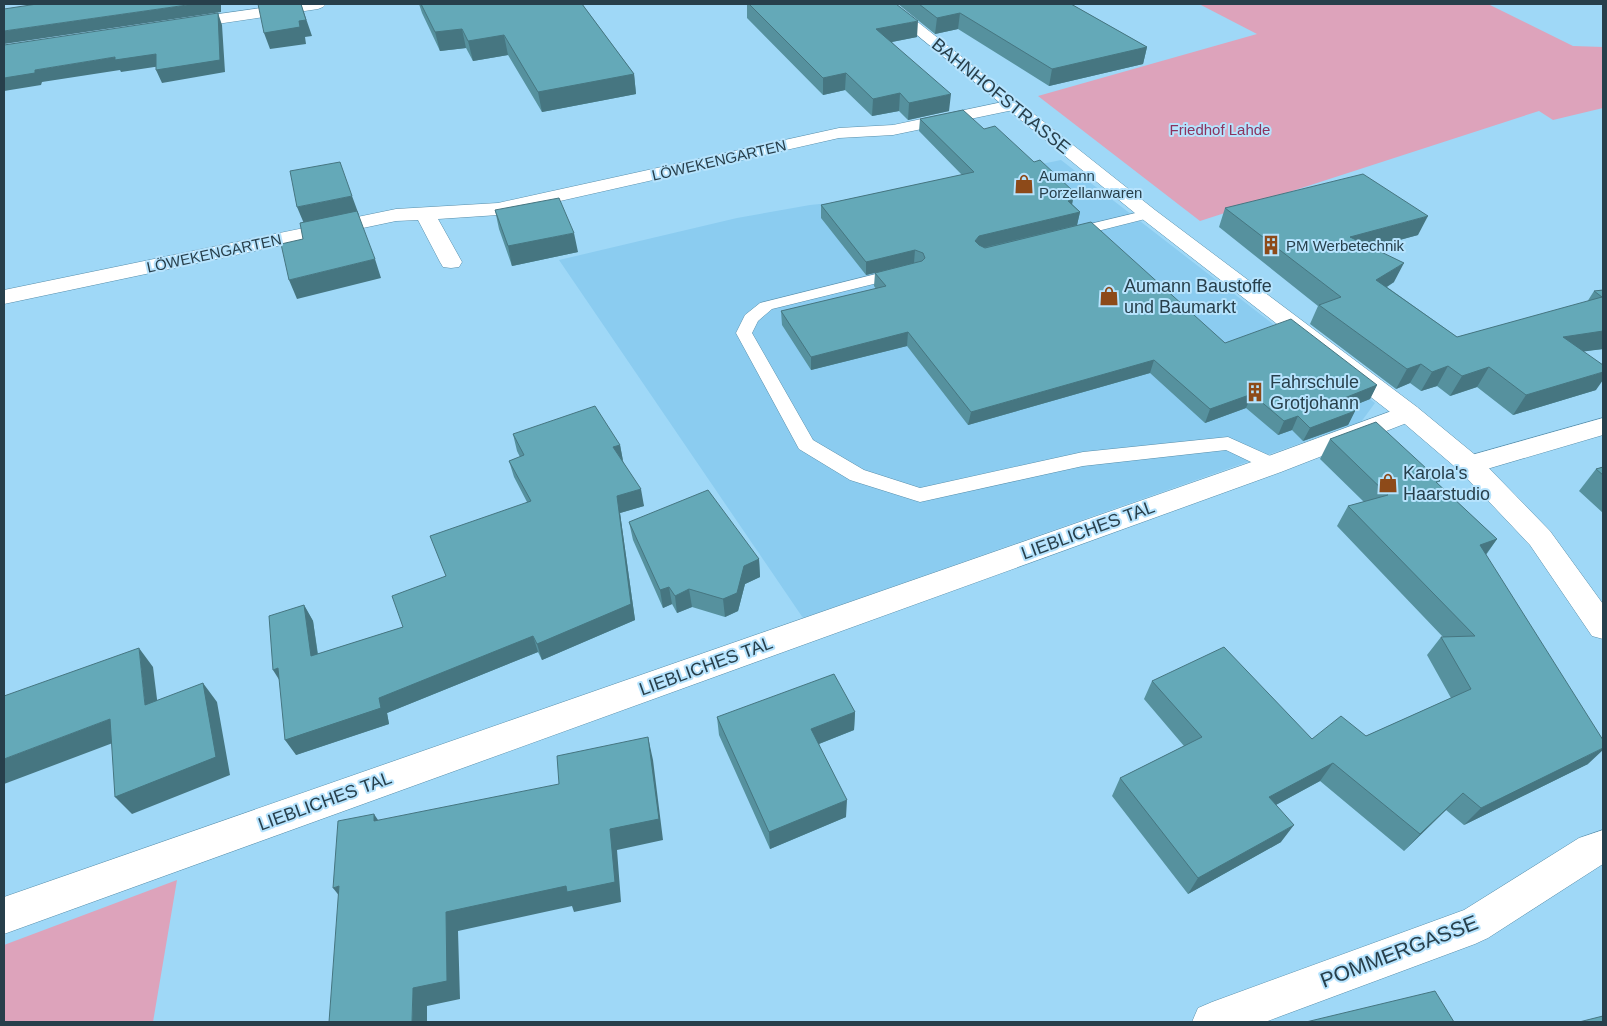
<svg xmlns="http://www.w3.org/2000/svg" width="1607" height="1026" viewBox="0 0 1607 1026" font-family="Arial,sans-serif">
  <rect width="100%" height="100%" fill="#9fd8f7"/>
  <path fill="#8bccf0" d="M 1061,160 L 1375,403 L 1361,422 L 803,618 L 559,260 L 737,218 L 810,205 L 870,199 Z"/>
  <path fill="#dda3bb" d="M 1199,4 L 1488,4 L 1573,46 L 1603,47 L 1603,108 L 1553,120 L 1539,111 L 1200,221 L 1038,96 L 1257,34 Z
    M 177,880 L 153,1022 L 4,1022 L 4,945 Z"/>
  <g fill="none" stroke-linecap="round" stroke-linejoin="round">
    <defs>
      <path id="service" d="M 1148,210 L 1153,211 L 1155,214 L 1153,217 L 1070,238 L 1065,236 L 1062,233 L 1065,230 Z
        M 900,268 L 906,270 L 908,273 L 906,276 L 772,309 L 758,321 L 752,333 L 813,440 L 864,470 L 920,488 L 1083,452 L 1228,437 L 1279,460 L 1282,465 L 1279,470 L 1272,472 L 1226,450 L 1083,466 L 920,502 L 850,480 L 799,449 L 736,333 L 745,315 L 760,303 Z"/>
      <path id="minor" d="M 289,4 L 326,4 L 323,7 L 318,9 L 183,29 L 178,27 L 175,24 L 178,21 L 183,19 Z
        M 1012,100 L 1018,101 L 1021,105 L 1018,109 L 893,135 L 839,138 L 498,215 L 438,219 L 462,262 L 459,267 L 451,268 L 443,267 L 440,262 L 418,220 L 396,221 L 4,304 L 4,290 L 396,209 L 498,203 L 839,128 L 893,125 Z
        M 1408,405 L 1417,407 L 1421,413 L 1417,419 L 1281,472 L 4,934 L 4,897 L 1263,458 Z
        M 1603,418 L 1603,435 L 1470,474 L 1461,472 L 1457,465 L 1461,458 Z
        M 1603,830 L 1603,864 L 1488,938 L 1475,944 L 1265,1022 L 1192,1022 L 1198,1008 L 1212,1002 L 1464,910 L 1579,838 Z"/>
      <path id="tertiary" d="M 879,4 L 895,4 L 1155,210 L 1417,407 L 1479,458 L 1550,531 L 1603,604 L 1603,639 L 1592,636 L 1530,545 L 1461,472 L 1399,419 L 1141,218 Z"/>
    </defs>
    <use href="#service" stroke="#578eab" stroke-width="1"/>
    <use href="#minor" stroke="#578eab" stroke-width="1"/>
    <use href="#tertiary" stroke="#578eab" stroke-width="1"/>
    <use href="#service" fill="#fff" fill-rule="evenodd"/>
    <use href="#minor" fill="#fff" fill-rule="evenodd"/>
    <use href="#tertiary" fill="#fff" fill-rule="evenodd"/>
  </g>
  <path fill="#56919e" d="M 419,4 L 582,4 L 634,74 L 636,94 L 542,112 L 508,55 L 473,61 L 466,48 L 440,51 L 422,13 Z
    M 747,4 L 896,4 L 917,37 L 892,42 L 949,111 L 908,120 L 899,111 L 872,116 L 845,90 L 823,95 L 747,18 Z
    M 898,4 L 1071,4 L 1147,47 L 1143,64 L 1049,86 L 958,29 L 935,34 Z
    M 920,119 L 984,129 L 1034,162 L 1074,192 L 1072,204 L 1080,212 L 1077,225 L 1225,343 L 1377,385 L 1370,399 L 1350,407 L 1355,411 L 1348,425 L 1303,441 L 1292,430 L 1278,435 L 1246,408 L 1205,423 L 1150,373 L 968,425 L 907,346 L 811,370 L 782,325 L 781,311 L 876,289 L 874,286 L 875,273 L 866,275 L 821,218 L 821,205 L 962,175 L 919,131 Z
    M 1225,208 L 1418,235 L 1372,247 L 1394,282 L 1387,287 L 1457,337 L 1587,302 L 1594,291 L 1603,290 L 1603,349 L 1584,351 L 1596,390 L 1513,415 L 1477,387 L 1450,396 L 1437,386 L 1421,391 L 1410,383 L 1396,389 L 1310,324 L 1318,306 L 1219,227 Z
    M 495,210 L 578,252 L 512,266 L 499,229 Z
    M 513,434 L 620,445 L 623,461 L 644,506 L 620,513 L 635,620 L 542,660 L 538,652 L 387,713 L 389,724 L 296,755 L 304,605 L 313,621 L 318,654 L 403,627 L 446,576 L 527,502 L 514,477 L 509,461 L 520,457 L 517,451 Z
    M 1330,439 L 1438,484 L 1497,539 L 1486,555 L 1588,764 L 1464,825 L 1446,810 L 1404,851 L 1320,781 L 1276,805 L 1281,842 L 1188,894 L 1112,796 L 1120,778 L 1184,746 L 1144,699 L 1152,681 L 1312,739 L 1366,736 L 1451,698 L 1427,655 L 1441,637 L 1443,637 L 1337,526 L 1348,506 L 1364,502 L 1320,459 Z
    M 1603,467 L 1603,513 L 1579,491 L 1596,469 Z
    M 629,522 L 759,559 L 760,577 L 745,584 L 738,611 L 725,617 L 692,607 L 677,613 L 672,604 L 663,608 L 633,540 Z
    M 855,712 L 854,730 L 819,744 L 846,817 L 770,849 L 719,735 L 717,717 Z"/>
  <path fill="#467681" d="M 194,4 L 221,4 L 221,12 L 4,44 L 4,31 Z
    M 301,4 L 312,36 L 305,37 L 306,44 L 270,49 L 264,33 L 299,21 Z
    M 218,13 L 222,25 L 225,72 L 162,83 L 156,70 Z
    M 960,13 L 958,29 L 935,34 L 937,18 Z
    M 918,21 L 917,37 L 876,45 L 876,29 Z
    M 462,29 L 466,48 L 440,51 L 435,32 Z
    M 504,35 L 508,55 L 473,61 L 468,41 Z
    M 1147,47 L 1143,64 L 1049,86 L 1052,69 Z
    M 156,54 L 161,66 L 121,72 L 120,70 L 42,82 L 41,85 L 4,91 L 4,78 L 35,70 L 115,57 Z
    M 846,73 L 845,90 L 823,95 L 823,78 Z
    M 634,74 L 636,94 L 542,112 L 538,92 Z
    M 900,93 L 899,111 L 872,116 L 873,99 Z
    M 951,94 L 949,111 L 908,120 L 909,103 Z
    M 1074,192 L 1072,205 L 1069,213 L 1065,193 Z
    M 352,196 L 359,215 L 305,226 L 297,207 Z
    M 1080,212 L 1077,225 L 978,249 L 975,241 L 979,236 Z
    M 1428,216 L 1418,235 L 1342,256 L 1350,237 Z
    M 574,233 L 578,252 L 512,266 L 508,246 Z
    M 915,250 L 914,263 L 866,275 L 866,262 Z
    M 375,259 L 381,278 L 297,299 L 289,280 Z
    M 1404,263 L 1394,282 L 1367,299 L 1376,280 Z
    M 1603,331 L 1603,349 L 1550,356 L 1563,337 Z
    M 908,332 L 907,346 L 811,370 L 811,357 Z
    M 1154,360 L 1150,373 L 968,425 L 971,412 Z
    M 1421,364 L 1410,383 L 1396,389 L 1407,369 Z
    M 1448,366 L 1437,386 L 1421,391 L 1432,372 Z
    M 1489,367 L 1477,387 L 1450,396 L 1462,376 Z
    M 1603,372 L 1603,380 L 1596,390 L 1513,415 L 1526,395 Z
    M 1377,385 L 1370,399 L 1335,413 L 1342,399 Z
    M 1252,394 L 1246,408 L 1205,423 L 1210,409 Z
    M 1355,411 L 1348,425 L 1303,441 L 1310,428 Z
    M 1298,416 L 1292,430 L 1278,435 L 1284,421 Z
    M 620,445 L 623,461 L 613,447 Z
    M 641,489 L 644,506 L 620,513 L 635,620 L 542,660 L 537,644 L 617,496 Z
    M 1497,539 L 1483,558 L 1480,545 Z
    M 759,559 L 760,577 L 745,584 L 738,611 L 725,617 L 723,599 L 744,566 Z
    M 669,587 L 672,604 L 663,608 L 660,590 Z
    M 689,589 L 692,607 L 677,613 L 675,596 Z
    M 304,605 L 313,621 L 320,672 L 311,656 Z
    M 533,636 L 538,652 L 387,713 L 389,724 L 296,755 L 285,740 L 379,698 Z
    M 139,648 L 153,667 L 160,723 L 145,705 Z
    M 278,668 L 283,686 L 273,670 Z
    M 203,683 L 217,702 L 230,775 L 132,814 L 115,797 Z
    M 855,712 L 854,730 L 811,747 L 811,729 Z
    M 110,719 L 126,738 L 4,784 L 5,814 L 4,815 L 4,759 Z
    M 648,737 L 653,760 L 663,840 L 617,850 L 621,902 L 574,912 L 572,906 L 458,931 L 460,999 L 427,1006 L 427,1022 L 412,1022 L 413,988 L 446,912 L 610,829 Z
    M 1603,748 L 1603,750 L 1588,764 L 1464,825 L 1481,808 Z
    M 1333,763 L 1320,781 L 1257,815 L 1269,797 Z
    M 1463,793 L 1446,810 L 1404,851 L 1420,834 Z
    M 847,800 L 846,817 L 770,849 L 769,832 Z
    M 374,814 L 388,835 L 374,821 Z
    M 1294,825 L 1281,842 L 1188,894 L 1198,878 Z
    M 339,886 L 348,907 L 333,888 Z"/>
  <path fill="#64a9b8" stroke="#467681" d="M 37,4 L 194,4 L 4,31 L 4,9 Z
    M 258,4 L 301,4 L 306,20 L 299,21 L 300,27 L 264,33 Z
    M 421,4 L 582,4 L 634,74 L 538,92 L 504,35 L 468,41 L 462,29 L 435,32 Z
    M 749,4 L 896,4 L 918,21 L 876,29 L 951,94 L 909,103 L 900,93 L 873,99 L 846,73 L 823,78 Z
    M 919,4 L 1071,4 L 1147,47 L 1052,69 L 960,13 L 937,18 Z
    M 218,13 L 220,60 L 156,70 L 156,54 L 115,60 L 115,57 L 35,70 L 35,73 L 4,78 L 4,45 Z
    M 963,110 L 984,129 L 995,126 L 1034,162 L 1040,160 L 1074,192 L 1065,193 L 1072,200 L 1068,201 L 1080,212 L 979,236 L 975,241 L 979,245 L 985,248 L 1091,222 L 1225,343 L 1291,319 L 1377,385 L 1342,399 L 1355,411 L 1310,428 L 1298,416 L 1284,421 L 1252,394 L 1210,409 L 1154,360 L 971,412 L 908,332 L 811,357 L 781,311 L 886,286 L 875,273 L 922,261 L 925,258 L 923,253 L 915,250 L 866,262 L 821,205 L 974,172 L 920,119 Z
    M 340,162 L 352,196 L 297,207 L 290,171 Z
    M 1363,174 L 1428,216 L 1350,237 L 1404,263 L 1376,280 L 1457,337 L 1602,297 L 1594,291 L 1603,290 L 1603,331 L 1563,337 L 1603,365 L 1603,372 L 1526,395 L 1489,367 L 1462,376 L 1448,366 L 1432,372 L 1421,364 L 1407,369 L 1319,305 L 1341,297 L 1225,208 Z
    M 559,198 L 574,233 L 508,246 L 495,210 Z
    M 357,211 L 375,259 L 289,280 L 281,244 L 303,239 L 300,223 Z
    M 595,406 L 620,445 L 613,447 L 641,489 L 617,496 L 631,604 L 537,644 L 533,636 L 379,698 L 381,708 L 285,740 L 278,668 L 273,670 L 269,616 L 304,605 L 311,656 L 403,627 L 392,596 L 446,576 L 430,536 L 531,501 L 509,461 L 524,455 L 513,434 Z
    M 1376,422 L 1440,481 L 1436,482 L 1497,539 L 1480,545 L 1603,740 L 1603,748 L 1481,808 L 1463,793 L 1420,834 L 1333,763 L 1269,797 L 1294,825 L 1198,878 L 1120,778 L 1202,737 L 1152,681 L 1224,647 L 1312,739 L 1341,716 L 1366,736 L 1471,689 L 1441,637 L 1475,636 L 1348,506 L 1388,495 L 1330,439 Z
    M 1603,467 L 1603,475 L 1596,469 Z
    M 708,490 L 759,559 L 744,566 L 737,593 L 723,599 L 689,589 L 675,596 L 669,587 L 660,590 L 629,522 Z
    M 139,648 L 145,705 L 203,683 L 216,757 L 115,797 L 110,719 L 4,759 L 4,696 Z
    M 834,674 L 855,712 L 811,729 L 847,800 L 769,832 L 717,717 Z
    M 648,737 L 659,819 L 610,829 L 615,882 L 567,892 L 566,886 L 446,912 L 447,981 L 413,988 L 412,1022 L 329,1022 L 339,886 L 333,888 L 338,821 L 374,814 L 374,821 L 559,784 L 557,756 Z
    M 1435,991 L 1454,1022 L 1306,1022 Z
    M 1603,1016 L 1603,1022 L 1579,1022 Z"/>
  <defs>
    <symbol id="shop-bare" viewBox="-9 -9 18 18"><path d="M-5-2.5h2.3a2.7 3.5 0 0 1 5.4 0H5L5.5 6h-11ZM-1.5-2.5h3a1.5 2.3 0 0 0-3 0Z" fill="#8d4a19" stroke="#b6e3fd" stroke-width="2.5" paint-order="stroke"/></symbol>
    <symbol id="building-bare" viewBox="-9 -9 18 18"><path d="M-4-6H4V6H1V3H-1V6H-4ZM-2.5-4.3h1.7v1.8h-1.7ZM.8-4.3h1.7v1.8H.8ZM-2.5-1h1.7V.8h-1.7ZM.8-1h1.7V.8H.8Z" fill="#8d4a19" stroke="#b6e3fd" stroke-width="2.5" paint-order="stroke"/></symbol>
  </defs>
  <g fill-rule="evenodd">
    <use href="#shop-bare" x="1010" y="170" width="28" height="28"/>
    <use href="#building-bare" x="1257" y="231" width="28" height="28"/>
    <use href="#shop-bare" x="1095" y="282" width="28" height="28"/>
    <use href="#building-bare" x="1241" y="378" width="28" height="28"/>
    <use href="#shop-bare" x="1374" y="469" width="28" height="28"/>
  </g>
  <g text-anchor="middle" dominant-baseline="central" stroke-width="4" stroke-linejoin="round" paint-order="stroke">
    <g font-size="15" fill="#8b335e" stroke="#b6e3fd">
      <text x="1220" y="129">Friedhof Lahde</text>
    </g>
    <g font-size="15" fill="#273f4b" stroke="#b6e3fd">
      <text transform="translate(719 160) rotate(-13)">LÖWEKENGARTEN</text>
      <text transform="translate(214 253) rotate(-12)">LÖWEKENGARTEN</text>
    </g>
    <g font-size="15" fill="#273f4b" stroke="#b6e3fd" text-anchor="start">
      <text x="1039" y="175">Aumann<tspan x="1039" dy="17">Porzellanwaren</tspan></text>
      <text x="1286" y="245">PM Werbetechnik</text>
    </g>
    <g font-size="18" fill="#273f4b" stroke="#b6e3fd">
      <text transform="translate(1001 96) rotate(39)">BAHNHOFSTRASSE</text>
      <text transform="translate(1088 530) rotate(-20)">LIEBLICHES TAL</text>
      <text transform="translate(706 666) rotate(-20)">LIEBLICHES TAL</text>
      <text transform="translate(325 801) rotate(-20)">LIEBLICHES TAL</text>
    </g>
    <g font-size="18" fill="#273f4b" stroke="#b6e3fd" text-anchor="start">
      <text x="1124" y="286">Aumann Baustoffe<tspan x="1124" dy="21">und Baumarkt</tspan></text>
      <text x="1270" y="382">Fahrschule<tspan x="1270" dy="21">Grotjohann</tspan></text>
      <text x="1403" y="473">Karola's<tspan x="1403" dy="21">Haarstudio</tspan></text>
    </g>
    <g font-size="21" fill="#273f4b" stroke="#b6e3fd">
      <text transform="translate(1399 951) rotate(-21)">POMMERGASSE</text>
    </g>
  </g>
  <rect width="1607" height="1026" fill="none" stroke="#273f4b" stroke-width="10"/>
</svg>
